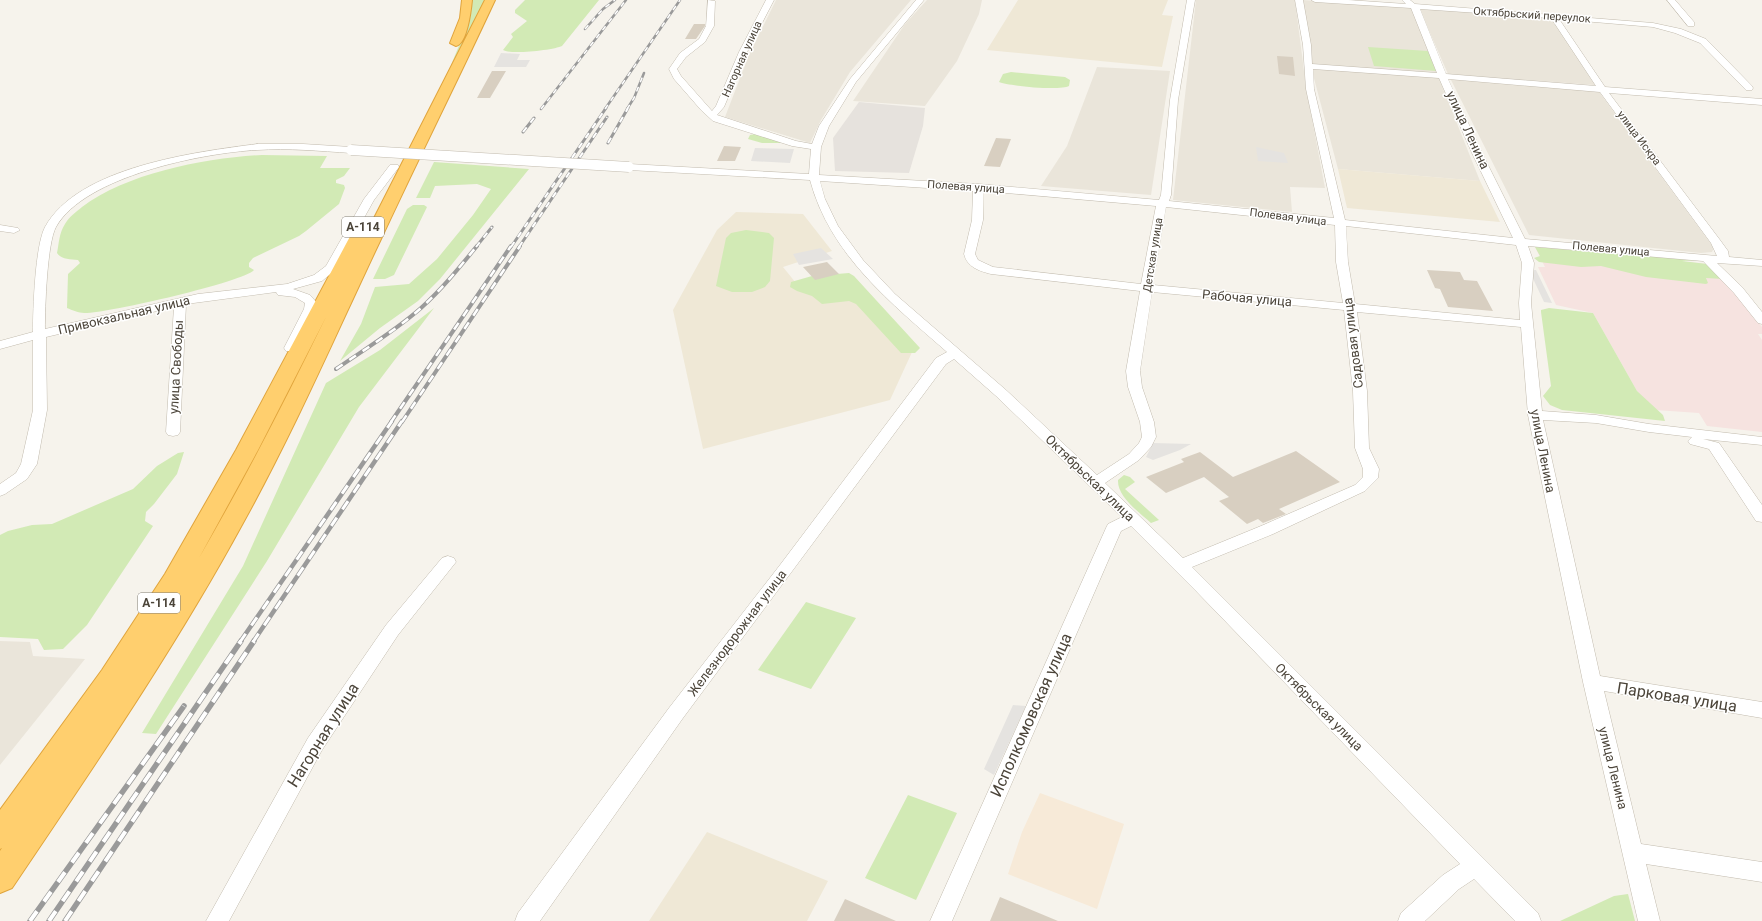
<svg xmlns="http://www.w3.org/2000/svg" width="1762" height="921" viewBox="0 0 1762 921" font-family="Roboto,sans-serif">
  <rect width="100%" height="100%" fill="#f6f3ec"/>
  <path fill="#eae5da" d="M 776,0 L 911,0 L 850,72 L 821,120 L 810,143 L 725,117 L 749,55 Z
    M 927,0 L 982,0 L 979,14 L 957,61 L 925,106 L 853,101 L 905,24 Z
    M 1196,0 L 1295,0 L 1306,87 L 1325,188 L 1290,187 L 1292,212 L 1173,200 Z
    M 1302,0 L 1409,7 L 1412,9 L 1438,73 L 1311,65 Z
    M 1419,8 L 1550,18 L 1553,20 L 1595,85 L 1448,74 Z
    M 1097,67 L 1170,71 L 1151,195 L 1041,186 L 1067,146 Z
    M 1311,67 L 1438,76 L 1480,181 L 1338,169 Z
    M 1449,76 L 1597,89 L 1714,248 L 1712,252 L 1701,253 L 1529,235 Z
    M 0,641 L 30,642 L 33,656 L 85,659 L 0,765 Z"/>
  <path fill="#f7ead8" d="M 1040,793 L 1124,824 L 1097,909 L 1008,874 L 1022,832 Z"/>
  <path fill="#e6e2dd" d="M 859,102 L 925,108 L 923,126 L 909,173 L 835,171 L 833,138 Z"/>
  <path fill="#efe8d6" d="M 1018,0 L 1168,0 L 1162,15 L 1173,16 L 1162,67 L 987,50 Z
    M 1338,169 L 1480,181 L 1500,222 L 1347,208 Z
    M 736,212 L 803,214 L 832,251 L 783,267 L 800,288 L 851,277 L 913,350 L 890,400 L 703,449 L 673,310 L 717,230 Z
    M 707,832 L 828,881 L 807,921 L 649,921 Z"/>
  <path fill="#f6e3e0" d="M 1535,247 L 1707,264 L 1723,279 L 1762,327 L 1762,334 L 1758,334 L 1762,340 L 1762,432 L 1707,426 L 1699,413 L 1655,410 L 1637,391 L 1593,313 L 1556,305 L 1538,267 L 1545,267 Z"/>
  <path fill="#d2eab5" d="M 471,0 L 485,0 L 451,65 L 465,31 Z
    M 525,0 L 599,0 L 562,46 C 554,50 510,55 503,50 L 513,37 L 511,34 L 527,21 L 515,13 L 515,10 Z
    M 1368,47 L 1428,51 L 1436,71 L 1374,66 Z
    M 1011,72 L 1065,77 L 1070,80 L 1069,86 C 1060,91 1009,86 999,82 L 1003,74 Z
    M 755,134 L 780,142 L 781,143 L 762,143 L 748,139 L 750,135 Z
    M 262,155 L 327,156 L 320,168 L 350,168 L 344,176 L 336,180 L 336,183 L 344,185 L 345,188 L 339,204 L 306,231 L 299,236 L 253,258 L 249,263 L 249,267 L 254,270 C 244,282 104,314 84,313 C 79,313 72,310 67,308 L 68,274 L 80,263 L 78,260 C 70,259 62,260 57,253 C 59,243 59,233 65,224 C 69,217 76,212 82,207 C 127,173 206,158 262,155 Z
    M 434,162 L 529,169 L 440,279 L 418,301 L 380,328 L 340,361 L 361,324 L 375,287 L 409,284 L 437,259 L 473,215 L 491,189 L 477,184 L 435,186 L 430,198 L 416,198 Z
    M 413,205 L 424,205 L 427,207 L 394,275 L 385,279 L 373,279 L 407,209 Z
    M 746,230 L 769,233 L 774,238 L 770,281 L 765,287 L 752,292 L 732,292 L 716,286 L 726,238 L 731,233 Z
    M 1535,247 L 1698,260 L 1682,261 L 1707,264 L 1723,279 L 1706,278 L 1708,283 L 1706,284 L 1646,277 L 1601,266 L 1581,267 L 1539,262 L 1534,258 L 1540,256 Z
    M 849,273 L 854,276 L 920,348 L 915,353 L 901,353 L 856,304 L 849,301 L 822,304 L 812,296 L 797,291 L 790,287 L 791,282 L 812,276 Z
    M 434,308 L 359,407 L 267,561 L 156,734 L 142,733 L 243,566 L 326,383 L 380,350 Z
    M 1549,308 L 1593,313 L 1637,391 L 1663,415 L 1665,421 L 1562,410 L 1550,405 L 1543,396 L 1551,386 L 1541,312 L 1541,310 Z
    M 184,452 L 177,474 L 154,504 L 146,512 L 145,521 L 153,526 L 87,625 L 63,649 L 44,650 L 38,639 L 0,637 L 0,535 L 8,531 L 32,525 L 52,524 L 133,489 L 157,466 L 178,453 Z
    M 1124,475 L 1130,477 L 1135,482 L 1125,489 L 1159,520 L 1151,523 C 1139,512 1117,497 1118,480 Z
    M 806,602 L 856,618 L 811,689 L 758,670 Z
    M 908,795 L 957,813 L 916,900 L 865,878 Z
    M 1628,894 L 1635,921 L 1560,921 L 1614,896 Z"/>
  <path fill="#e5e3e0" d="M 501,53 L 520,54 L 517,60 L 530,60 L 526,67 L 494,67 Z
    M 1256,147 L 1284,153 L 1288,163 L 1258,161 Z
    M 755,148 L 794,149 L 790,163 L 751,161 Z
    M 821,248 L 833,259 L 799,265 L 793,254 Z
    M 1529,270 L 1536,270 L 1552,303 L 1544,302 Z
    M 1153,443 L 1191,444 L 1180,450 L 1153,460 L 1146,457 Z
    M 1013,705 L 1026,706 L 994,775 L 984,769 Z"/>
  <path fill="#d8cfc1" d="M 694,24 L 705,24 L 705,26 L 696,39 L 685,39 Z
    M 1277,56 L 1293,57 L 1295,76 L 1279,74 Z
    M 492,71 L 506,71 L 490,98 L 477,98 Z
    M 996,138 L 1011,139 L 1000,167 L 984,166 Z
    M 724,146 L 741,147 L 735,161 L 717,161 Z
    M 827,262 L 839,274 L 815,280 L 803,267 Z
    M 1427,270 L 1460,272 L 1464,280 L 1477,281 L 1493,311 L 1448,307 L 1440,289 L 1435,288 Z
    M 1296,451 L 1340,482 L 1279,509 L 1286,514 L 1263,523 L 1258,519 L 1247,524 L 1219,501 L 1229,497 L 1204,477 L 1166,493 L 1146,477 L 1184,462 L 1181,459 L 1200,452 L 1233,477 Z
    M 1000,897 L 1058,921 L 990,921 Z
    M 845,899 L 896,921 L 834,921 Z"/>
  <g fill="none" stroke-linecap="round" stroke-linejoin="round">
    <defs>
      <path id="minor" d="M 708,0 L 715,1 L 714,26 L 705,42 L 686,57 L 677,69 L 681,76 L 712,111 L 716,106 L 739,52 L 766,0 L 774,0 L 747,52 L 724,107 L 717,115 L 796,141 L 812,144 L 819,126 L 850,79 L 916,0 L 924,0 L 856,82 L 829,126 L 821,147 L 819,175 L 978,184 L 1159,200 L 1161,195 L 1170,100 L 1187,0 L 1195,0 L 1178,100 L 1171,195 L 1169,201 L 1334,218 L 1306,89 L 1303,45 L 1295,0 L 1303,0 L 1311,45 L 1312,64 L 1437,73 L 1411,8 L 1315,2 L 1311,0 L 1348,0 L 1406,4 L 1402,0 L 1410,0 L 1415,4 L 1653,23 L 1681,29 L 1706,39 L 1752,86 L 1753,88 L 1752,90 L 1746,90 L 1700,43 L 1675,33 L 1653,27 L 1559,19 L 1605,87 L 1762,99 L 1762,105 L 1609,93 L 1720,240 L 1728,251 L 1729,257 L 1762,260 L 1762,266 L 1717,263 L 1742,287 L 1762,312 L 1762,324 L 1758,323 L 1734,293 L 1703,261 L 1528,246 L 1534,263 L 1531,303 L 1542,411 L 1596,415 L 1649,424 L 1762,437 L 1762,445 L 1703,439 L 1719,443 L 1762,505 L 1762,522 L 1756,521 L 1709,449 L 1690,444 L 1688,441 L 1692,437 L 1649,432 L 1596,423 L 1543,420 L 1600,676 L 1762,702 L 1762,718 L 1604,691 L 1641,844 L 1762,862 L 1762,882 L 1646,864 L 1660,921 L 1638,921 L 1583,682 L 1528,415 L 1521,327 L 1357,312 L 1367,391 L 1369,448 L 1379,469 L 1378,478 L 1365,491 L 1273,534 L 1192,567 L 1538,913 L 1541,921 L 1515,921 L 1474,879 L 1459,889 L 1425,921 L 1398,921 L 1401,913 L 1443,875 L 1460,864 L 1196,591 L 1131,526 L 1121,531 L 952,921 L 930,921 L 1106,528 L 1108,524 L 1122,517 L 996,396 L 954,359 L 946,364 L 683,718 L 540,921 L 515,921 L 518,913 L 669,708 L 780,565 L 936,358 L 947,352 C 891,303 830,255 810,180 L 629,170 L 624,167 L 629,164 L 809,174 L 811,149 L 792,146 L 713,121 L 701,110 L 674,79 L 669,69 L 680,53 L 699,39 L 706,26 ZM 1420,9 L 1551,18 L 1596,86 L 1446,74 ZM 1313,69 L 1439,78 L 1472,153 L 1513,238 L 1345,220 L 1314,89 ZM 1448,79 L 1600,92 L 1711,243 L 1717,256 L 1525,239 L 1482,153 ZM 820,181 L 973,191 L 972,220 L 964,254 C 967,267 979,271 991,274 L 1140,291 L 1126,371 L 1128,387 L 1140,422 L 1142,437 L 1139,443 L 1129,454 L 1097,475 L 1006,390 L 895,294 L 863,260 L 838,226 L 825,199 ZM 983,191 L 1156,206 L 1141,284 L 993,267 L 978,260 L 975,254 L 983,220 ZM 1166,207 L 1335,225 L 1336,262 L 1343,303 L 1153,285 ZM 1346,226 L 1516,245 L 1522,263 L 1519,303 L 1520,320 L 1355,304 L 1348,262 ZM 1152,292 L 1344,310 L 1353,391 L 1355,448 L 1363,469 L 1363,477 L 1355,485 L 1261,526 L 1183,558 L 1105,483 L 1139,460 L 1151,447 L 1156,437 L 1154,422 L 1142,387 L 1140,371 Z
        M 1667,0 L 1675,0 L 1694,22 L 1694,26 L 1688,26 Z
        M 257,144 L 303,144 L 351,147 L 356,150 L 351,153 C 320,151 288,148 257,150 C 203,153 85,176 56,227 C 47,244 45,307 45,329 L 198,294 L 287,284 L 314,275 L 326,266 L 364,199 L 390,165 L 398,165 L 399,167 L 374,200 L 335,270 L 322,281 L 293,289 L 310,295 L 317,303 L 316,309 L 296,351 L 286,351 L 284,348 L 304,309 L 305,303 L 295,297 L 278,295 L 276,292 L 186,304 L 180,432 L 178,435 L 173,436 L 168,435 L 166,432 L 174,307 L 46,337 L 47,410 L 37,464 L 27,479 L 5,494 L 0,496 L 0,484 L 16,473 L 21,464 L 33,410 L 33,340 L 0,349 L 0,341 L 33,332 C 33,309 35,246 45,227 C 78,167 195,152 257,144 Z
        M 0,225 L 18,228 L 20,230 L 14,233 L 0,231 Z
        M 448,556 L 454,558 L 456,562 L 398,635 L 322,750 L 229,921 L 206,921 L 308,738 L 386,625 L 442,558 Z"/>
      <path id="highway" d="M 462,0 L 472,0 C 471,11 467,44 456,46 L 450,43 L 460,18 Z
        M 485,0 L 495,0 C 458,80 418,159 381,239 C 336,334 294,431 243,523 C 174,650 92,769 12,888 L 0,893 L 0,851 L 2,848 L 0,849 L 0,810 L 102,670 L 165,574 L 236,450 L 354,229 L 356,226 L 362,224 L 368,226 L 369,228 ZM 326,317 C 286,399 245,479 199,558 L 258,450 Z"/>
    </defs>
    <use href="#minor" stroke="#c2bbae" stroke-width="1"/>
    <use href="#highway" stroke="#e0a43c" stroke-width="2"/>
    <use href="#minor" fill="#fff" fill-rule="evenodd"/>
    <use href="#highway" fill="#ffcf6e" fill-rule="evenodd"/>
    <defs>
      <path id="rail-far4" d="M 585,29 L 603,9 L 615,0
        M 541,109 L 626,0
        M 605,109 L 680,0
        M 627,109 L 634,98 L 644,73"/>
      <path id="rail-far3" d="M 523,132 L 534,118
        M 608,143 L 628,108
        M 476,247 L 492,227
        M 511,247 L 606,108
        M 519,247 L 607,117"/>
      <path id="rail-far2" d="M 336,369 C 365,349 395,331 421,308 C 442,289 459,268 477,246
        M 391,422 L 511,246
        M 402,422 L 520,246"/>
      <path id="rail-far1" d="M 240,642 L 392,421
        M 253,642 L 402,421"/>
      <path id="rail" d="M 30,921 L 184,706
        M 49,921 L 241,641
        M 65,921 L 254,641"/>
    </defs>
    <use href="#rail-far4" stroke="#9a9a9a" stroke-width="2.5"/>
    <use href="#rail-far3" stroke="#9a9a9a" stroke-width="3"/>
    <use href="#rail-far2" stroke="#9a9a9a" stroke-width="4"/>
    <use href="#rail-far1" stroke="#9a9a9a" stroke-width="4.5"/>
    <use href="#rail" stroke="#9a9a9a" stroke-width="5.5"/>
    <use href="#rail-far4" stroke="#fff" stroke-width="1.5" stroke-dasharray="5" stroke-linecap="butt"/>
    <use href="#rail-far3" stroke="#fff" stroke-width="2" stroke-dasharray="6" stroke-linecap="butt"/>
    <use href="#rail-far2" stroke="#fff" stroke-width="2.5" stroke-dasharray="8" stroke-linecap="butt"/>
    <use href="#rail-far1" stroke="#fff" stroke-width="3" stroke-dasharray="10" stroke-linecap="butt"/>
    <use href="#rail" stroke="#fff" stroke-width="4" stroke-dasharray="12" stroke-linecap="butt"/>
    <defs>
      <path id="minor-bridge" d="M 351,150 L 629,167"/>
    </defs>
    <use href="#minor-bridge" stroke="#c2bbae" stroke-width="11" stroke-linecap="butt"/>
    <use href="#minor-bridge" stroke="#fff" stroke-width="10"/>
  </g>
  <g text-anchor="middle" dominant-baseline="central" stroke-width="3" stroke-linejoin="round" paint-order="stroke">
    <g font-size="11" fill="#4b4439" stroke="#fff">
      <text transform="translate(1532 15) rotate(4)">Октябрьский переулок</text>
      <text transform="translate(742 59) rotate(-66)">Нагорная улица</text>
      <text transform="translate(1639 138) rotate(53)">улица Искра</text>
      <text transform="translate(966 187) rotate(4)">Полевая улица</text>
      <text transform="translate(1288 217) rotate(7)">Полевая улица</text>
      <text transform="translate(1611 249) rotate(5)">Полевая улица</text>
      <text transform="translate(1153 255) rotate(-81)">Детская улица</text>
    </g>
    <g fill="#fff" stroke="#817c74" stroke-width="1">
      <rect x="342" y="217" width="42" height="20" rx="3"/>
      <rect x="138" y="593" width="42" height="20" rx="3"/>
    </g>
    <g font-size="12" font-weight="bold" fill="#4b4439">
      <text x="363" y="227">А-114</text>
      <text x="159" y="603">А-114</text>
    </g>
    <g font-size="13" fill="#4b4439" stroke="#fff">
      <text transform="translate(1468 130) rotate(65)">улица Ленина</text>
      <text transform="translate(1247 298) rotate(5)">Рабочая улица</text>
      <text transform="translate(124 315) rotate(-13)">Привокзальная улица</text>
      <text transform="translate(1353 343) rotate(-97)">Садовая улица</text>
      <text transform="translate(176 367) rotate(-87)">улица Свободы</text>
      <text transform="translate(1543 451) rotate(79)">улица Ленина</text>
      <text transform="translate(1090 478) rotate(44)">Октябрьская улица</text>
      <text transform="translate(737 633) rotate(-53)">Железнодорожная улица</text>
      <text transform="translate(1319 707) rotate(45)">Октябрьская улица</text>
      <text transform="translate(1613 768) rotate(76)">улица Ленина</text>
    </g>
    <g font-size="16" fill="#4b4439" stroke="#fff">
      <text transform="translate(1677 697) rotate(9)">Парковая улица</text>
      <text transform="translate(1031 715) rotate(-66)">Исполкомовская улица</text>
      <text transform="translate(323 735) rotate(-58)">Нагорная улица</text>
    </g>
  </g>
</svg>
